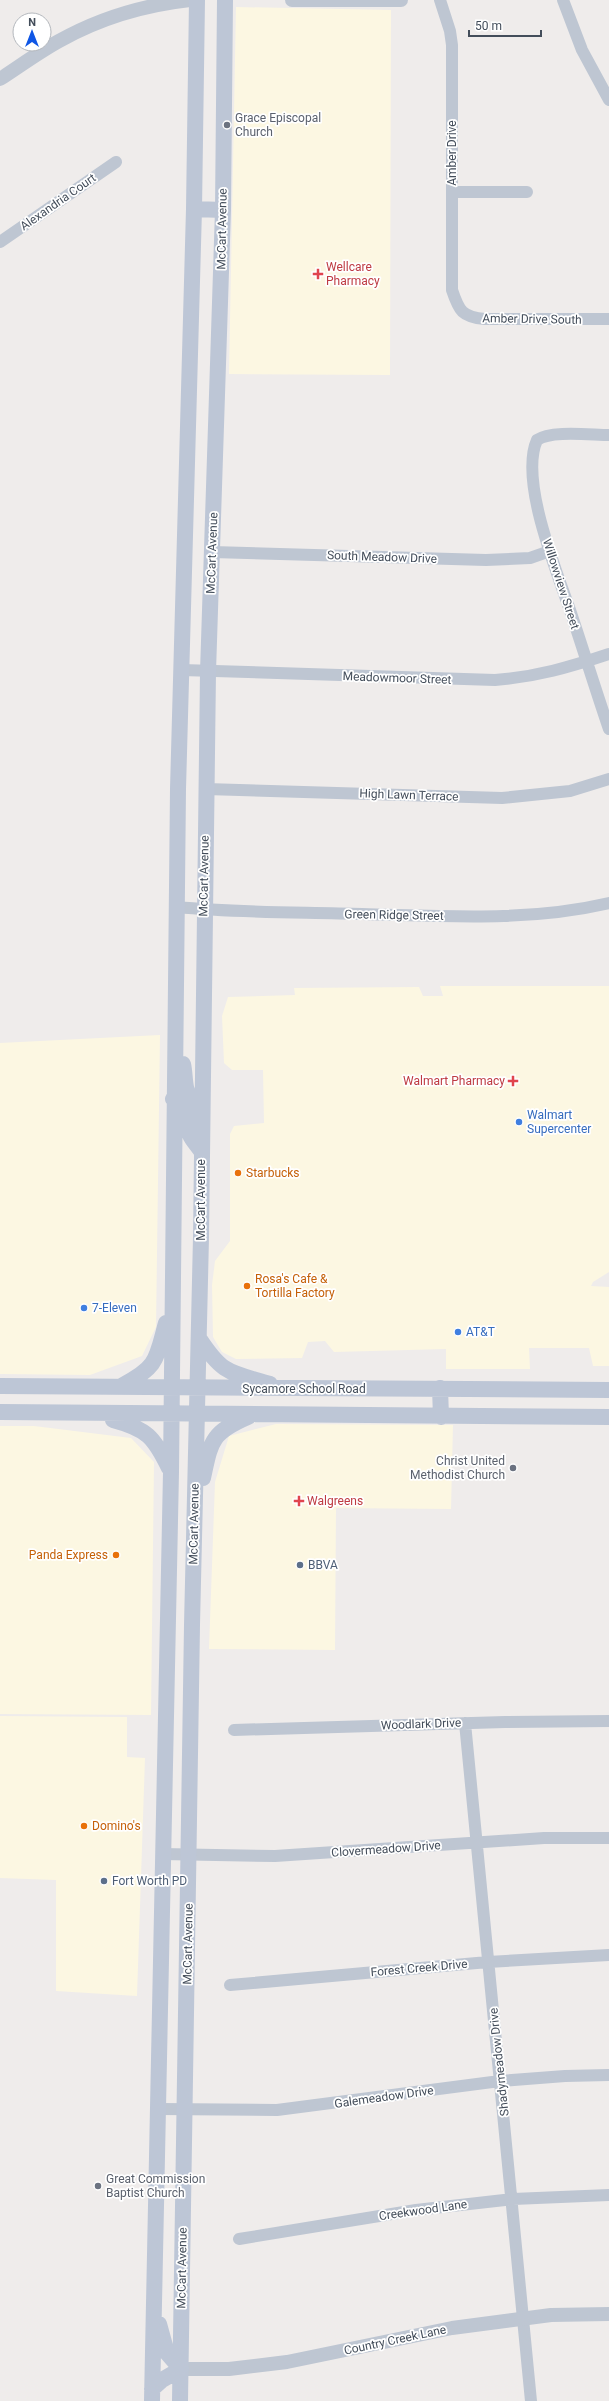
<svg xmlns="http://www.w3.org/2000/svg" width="609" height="2401" viewBox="0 0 609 2401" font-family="Roboto,sans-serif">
  <rect width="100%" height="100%" fill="#efeceb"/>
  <path fill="#fcf7e2" d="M 236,7 L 391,10 L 390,375 L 229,374 Z
    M 440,986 L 609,986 L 609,1272 L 593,1282 L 591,1286 L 609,1287 L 609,1366 L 593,1366 L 589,1348 L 529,1348 L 530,1369 L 446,1369 L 446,1349 L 334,1352 L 325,1341 L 308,1342 L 302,1358 L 236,1359 L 222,1352 L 213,1337 L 212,1285 L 215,1261 L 230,1241 L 230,1134 L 234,1126 L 264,1123 L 263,1070 L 232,1070 L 224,1063 L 222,1016 L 228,997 L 295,995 L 294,988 L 419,987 L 423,996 L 443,996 Z
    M 160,1035 L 156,1327 L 142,1356 L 90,1375 L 0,1374 L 0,1043 Z
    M 276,1424 L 453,1425 L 451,1509 L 336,1508 L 335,1650 L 209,1649 L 215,1482 L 229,1436 Z
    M 0,1426 L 34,1426 L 131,1438 L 154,1462 L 151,1715 L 0,1714 Z
    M 0,1716 L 127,1717 L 127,1757 L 145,1758 L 137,1996 L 56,1991 L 56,1880 L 0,1878 Z"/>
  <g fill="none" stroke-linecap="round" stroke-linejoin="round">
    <path stroke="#bec6d2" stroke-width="12" d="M 440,0 L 450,31 L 452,45 L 452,290 C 459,311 462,317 485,319 L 609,319
      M 563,0 L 582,50 L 609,100
      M 453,192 L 527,192
      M 0,242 L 116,162
      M 609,435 C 591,435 551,430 537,440 C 519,480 557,572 571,613 C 584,652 596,691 609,729
      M 212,552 L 486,560 L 530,558 L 550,551
      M 182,670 L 495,680 C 536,677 570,667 609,654
      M 206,789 L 502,798 L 570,791 L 609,779
      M 177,907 C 238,913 300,912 362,914 C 445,916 528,922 609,903
      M 465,1723 L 531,2401
      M 234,1730 L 505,1722 L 609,1721
      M 162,1854 L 275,1856 L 544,1838 L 609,1838
      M 230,1985 L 488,1962 L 609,1955
      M 159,2109 L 277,2110 L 500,2081 L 565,2076 L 609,2075
      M 239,2239 L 416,2210 L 513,2199 L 609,2195"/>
    <path stroke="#bec6d2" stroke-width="14" d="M 292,0 L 401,0
      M 0,79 C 20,66 39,52 59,41 C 100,18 144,5 190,0
      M 181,2369 L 229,2369 L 287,2362 L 452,2328 L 551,2315 L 609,2314"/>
    <path stroke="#bdc6d6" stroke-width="16" d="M 194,209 L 223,210
      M 183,1064 C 186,1077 183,1089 192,1100 L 202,1101
      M 173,1099 C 197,1106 185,1119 190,1135 C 192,1140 198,1146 201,1151
      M 199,1338 C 223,1375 230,1372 270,1384
      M 123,1385 C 158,1367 156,1359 166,1323
      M 0,1386 L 609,1390
      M 440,1388 L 441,1417
      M 0,1412 L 609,1417
      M 113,1420 C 147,1429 154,1437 169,1468
      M 203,1478 C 211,1441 211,1433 248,1417
      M 159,2324 L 167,2353 L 181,2369
      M 152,2389 L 162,2380 L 181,2369
      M 152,2401 L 171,1472 L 178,789 L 194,209 L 197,0
      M 180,2401 L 192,1625 L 201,1237 L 208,672 L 223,210 L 225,0"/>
  </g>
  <g fill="#6b7280" stroke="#fff" stroke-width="1.5">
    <circle cx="227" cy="125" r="4"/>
    <circle cx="513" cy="1468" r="4"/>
    <circle cx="98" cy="2186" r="4"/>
  </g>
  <g fill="#e0444e" stroke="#fff" stroke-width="1.5">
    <path d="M316 268h4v4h4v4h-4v4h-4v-4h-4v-4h4z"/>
    <path d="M511 1075h4v4h4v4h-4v4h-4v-4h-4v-4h4z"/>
    <path d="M297 1495h4v4h4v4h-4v4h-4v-4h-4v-4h4z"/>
  </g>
  <g fill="#3f7fe0" stroke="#fff" stroke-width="1.5">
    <circle cx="519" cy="1122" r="4"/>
    <circle cx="84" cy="1308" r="4"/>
    <circle cx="458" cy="1332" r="4"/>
  </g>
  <g fill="#e8710a" stroke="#fff" stroke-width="1.5">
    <circle cx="238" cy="1173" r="4"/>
    <circle cx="247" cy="1286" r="4"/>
    <circle cx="116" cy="1555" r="4"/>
    <circle cx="84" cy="1826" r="4"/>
  </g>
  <g fill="#5c6f8a" stroke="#fff" stroke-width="1.5">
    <circle cx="300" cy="1565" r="4"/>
    <circle cx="104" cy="1881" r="4"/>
  </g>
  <g text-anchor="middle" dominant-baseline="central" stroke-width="3.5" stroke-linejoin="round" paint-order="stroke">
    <g font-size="12" fill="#5b616d" stroke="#fff" text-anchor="start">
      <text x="235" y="118">Grace Episcopal<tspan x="235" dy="14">Church</tspan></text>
      <text x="505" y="1461" text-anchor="end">Christ United<tspan x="505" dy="14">Methodist Church</tspan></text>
      <text x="106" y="2179">Great Commission<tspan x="106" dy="14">Baptist Church</tspan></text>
    </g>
    <g font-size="12" fill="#434d5a" stroke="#fff">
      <text transform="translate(452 153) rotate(-90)">Amber Drive</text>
      <text transform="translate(58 202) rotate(-35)">Alexandria Court</text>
      <text transform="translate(222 229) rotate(-89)">McCart Avenue</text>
      <text transform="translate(532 319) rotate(1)">Amber Drive South</text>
      <text transform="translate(212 553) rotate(-88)">McCart Avenue</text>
      <text transform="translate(382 557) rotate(2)">South Meadow Drive</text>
      <text transform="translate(561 584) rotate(72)">Willowview Street</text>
      <text transform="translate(397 678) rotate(2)">Meadowmoor Street</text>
      <text transform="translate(409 795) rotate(2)">High Lawn Terrace</text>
      <text transform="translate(204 876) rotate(-89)">McCart Avenue</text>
      <text transform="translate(394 915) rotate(1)">Green Ridge Street</text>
      <text transform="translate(201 1200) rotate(-90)">McCart Avenue</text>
      <text x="304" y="1389">Sycamore School Road</text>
      <text transform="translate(194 1524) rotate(-89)">McCart Avenue</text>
      <text transform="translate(421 1724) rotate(-2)">Woodlark Drive</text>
      <text transform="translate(386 1849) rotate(-4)">Clovermeadow Drive</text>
      <text transform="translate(188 1944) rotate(-89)">McCart Avenue</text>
      <text transform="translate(419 1968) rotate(-5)">Forest Creek Drive</text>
      <text transform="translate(499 2062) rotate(-96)">Shadymeadow Drive</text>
      <text transform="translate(384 2097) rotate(-8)">Galemeadow Drive</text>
      <text transform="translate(423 2210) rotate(-8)">Creekwood Lane</text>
      <text transform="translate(182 2268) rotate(-89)">McCart Avenue</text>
      <text transform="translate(395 2340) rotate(-12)">Country Creek Lane</text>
    </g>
    <g font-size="12" fill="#be3a42" stroke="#fff" text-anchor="start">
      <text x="326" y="267">Wellcare<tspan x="326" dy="14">Pharmacy</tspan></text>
      <text x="505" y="1081" text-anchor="end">Walmart Pharmacy</text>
      <text x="307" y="1501">Walgreens</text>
    </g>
    <g font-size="12" fill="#366cbe" stroke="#fff" text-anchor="start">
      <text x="527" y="1115">Walmart<tspan x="527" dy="14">Supercenter</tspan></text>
      <text x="92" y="1308">7-Eleven</text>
      <text x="466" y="1332">AT&amp;T</text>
    </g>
    <g font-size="12" fill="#c56008" stroke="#fff" text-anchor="start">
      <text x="246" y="1173">Starbucks</text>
      <text x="255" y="1279">Rosa's Cafe &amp;<tspan x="255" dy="14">Tortilla Factory</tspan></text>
      <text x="108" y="1555" text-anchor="end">Panda Express</text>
      <text x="92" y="1826">Domino's</text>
    </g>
    <g font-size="12" fill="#4e5e75" stroke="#fff" text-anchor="start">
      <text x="308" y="1565">BBVA</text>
      <text x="112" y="1881">Fort Worth PD</text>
    </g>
  </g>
  <g transform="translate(32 32)"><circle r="19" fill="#ffffff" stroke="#b4b8bd"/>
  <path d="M0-3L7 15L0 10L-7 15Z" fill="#0f56e5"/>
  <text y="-6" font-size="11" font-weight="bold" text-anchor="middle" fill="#434d5a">N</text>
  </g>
  <path d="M469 30v6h72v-6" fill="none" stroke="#434d5a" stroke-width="2"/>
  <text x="475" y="30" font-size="12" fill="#434d5a" stroke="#ffffff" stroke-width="3" paint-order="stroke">50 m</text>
</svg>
